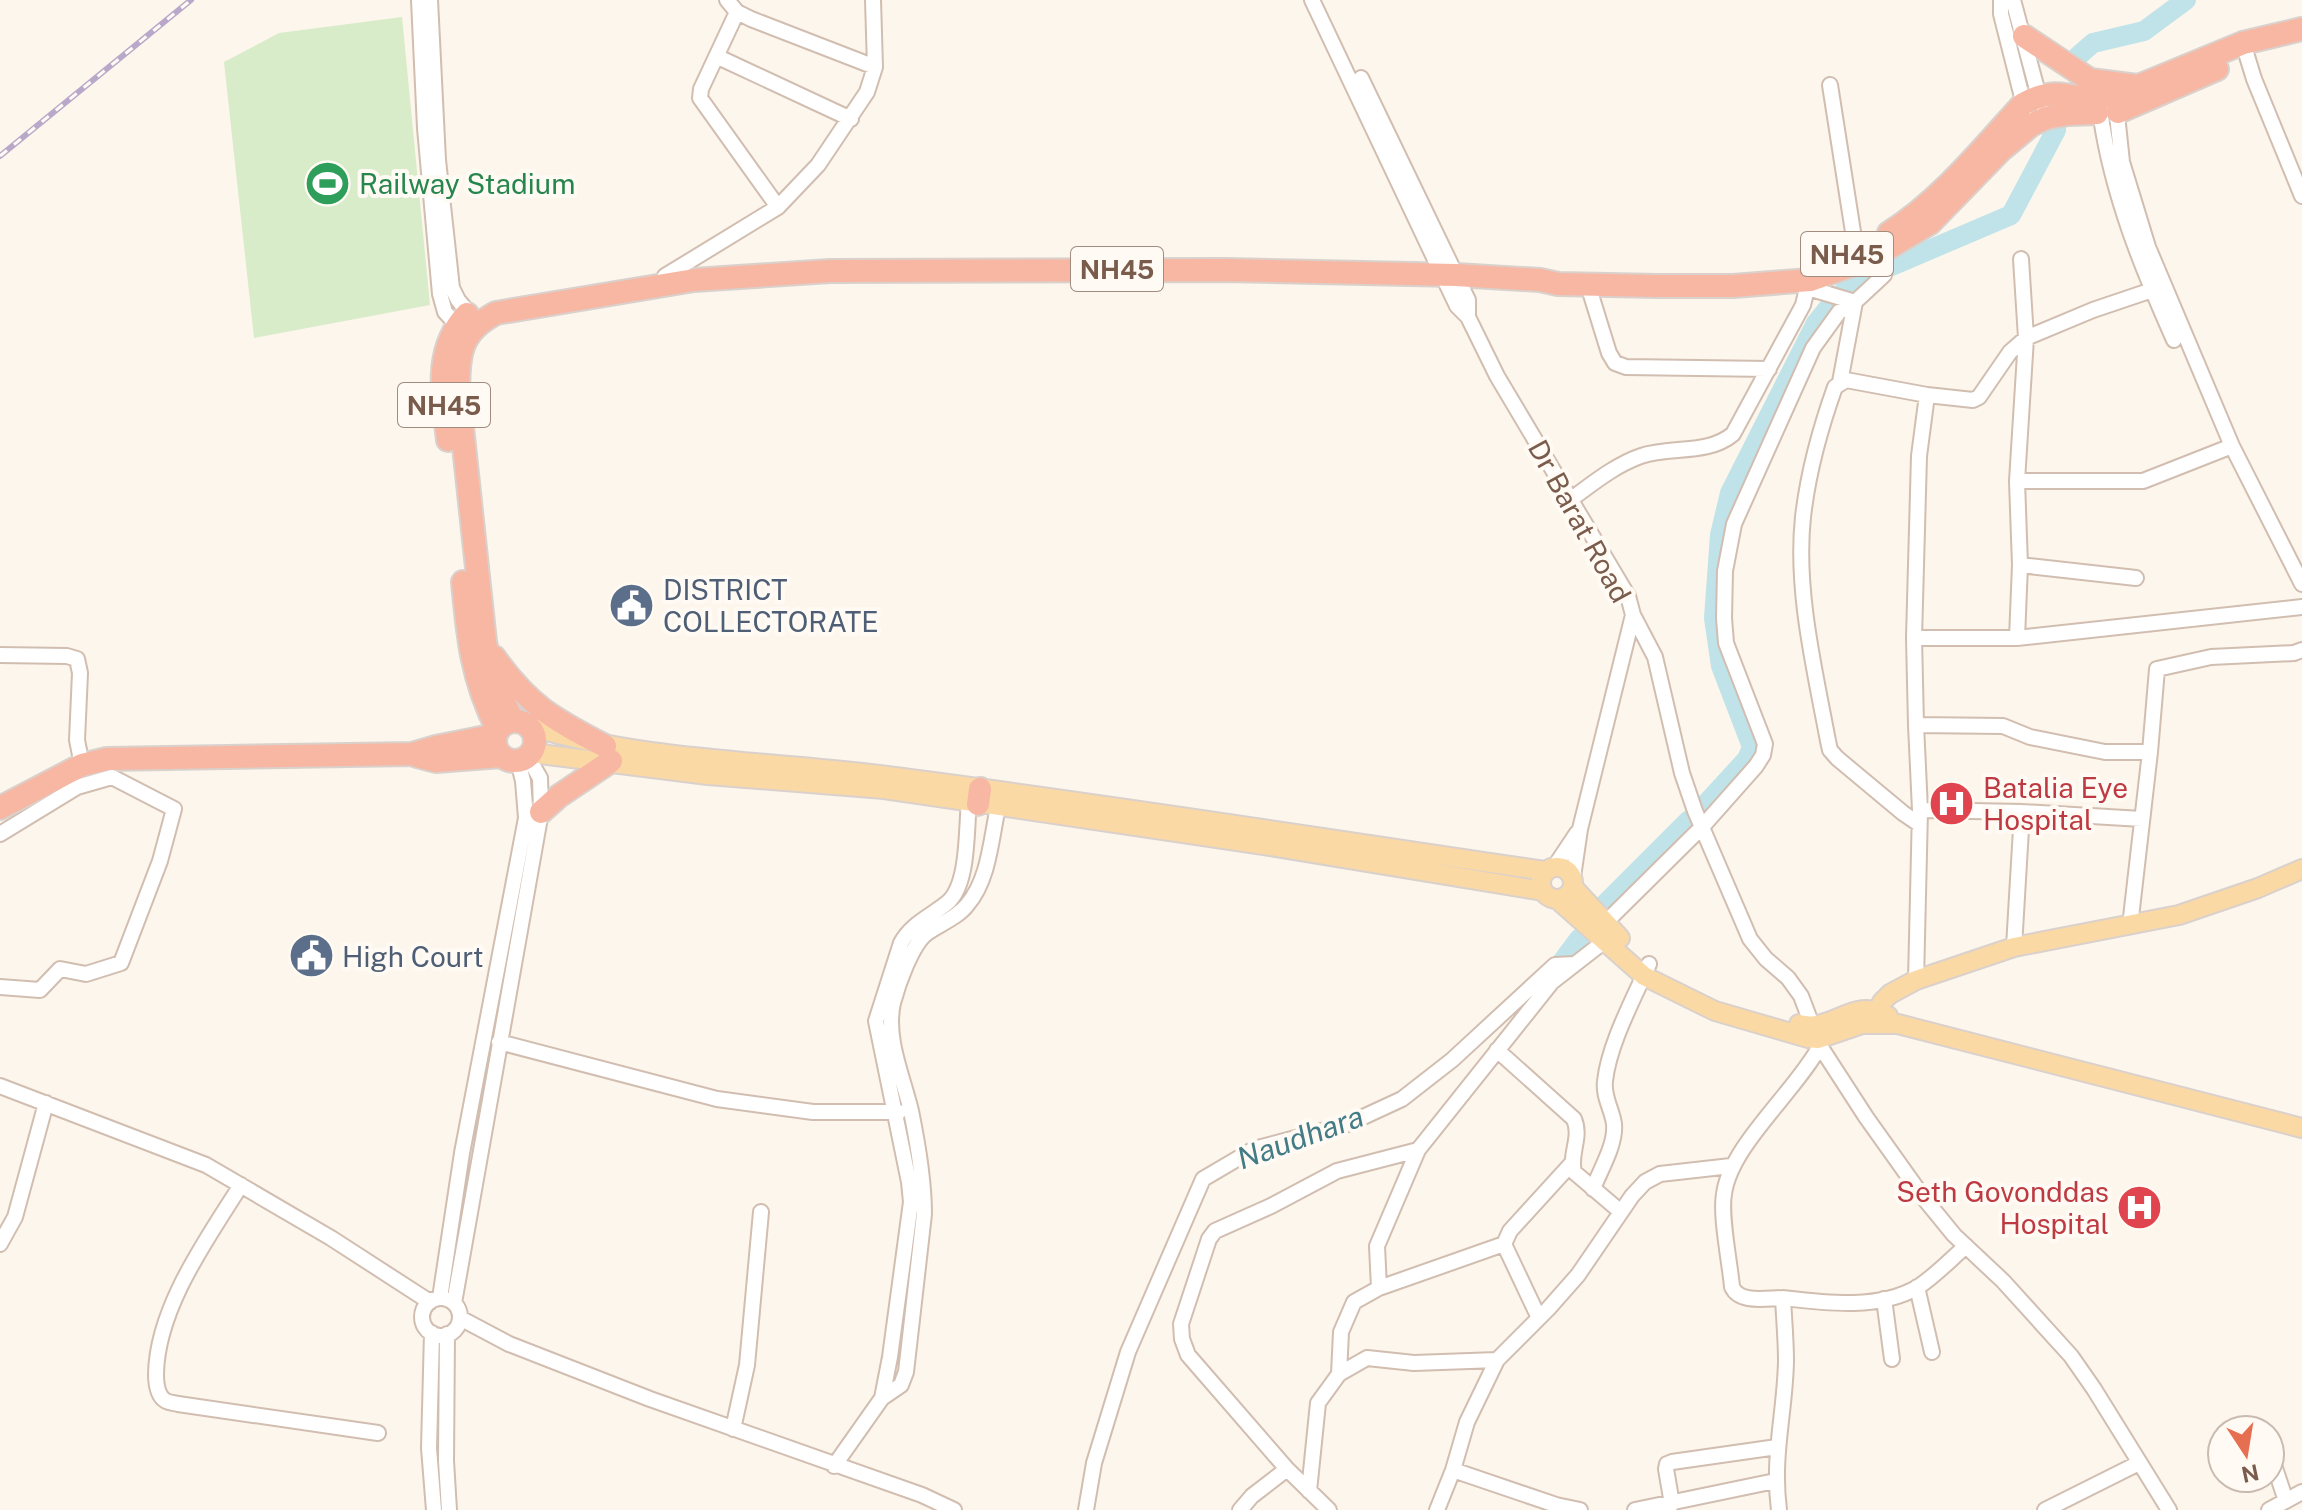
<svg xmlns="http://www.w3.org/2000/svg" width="2302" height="1510" viewBox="0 0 2302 1510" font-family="'Public Sans',sans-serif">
  <rect width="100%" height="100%" fill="#fdf6ec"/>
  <path fill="#d8ecc9" d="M 402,17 L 430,305 L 254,338 L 224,62 L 279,33 Z"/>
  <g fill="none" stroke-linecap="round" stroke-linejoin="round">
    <path stroke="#bfe3e8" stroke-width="20" d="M 2077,57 L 2093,43 L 2144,31 L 2186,0
      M 1703,807 L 1747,759 L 1752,747 L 1721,666 L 1714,618 L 1720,535 L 1730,493 L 1816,323 L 1833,302 L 1854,282 L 2011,215 L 2056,130
      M 1603,906 L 1689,820
      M 1559,966 L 1579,939"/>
    <defs>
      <path id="minor" d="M 419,0 L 425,128 L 440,294 L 445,312 L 461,329
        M 430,0 L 438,160 L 452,288 L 458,300 L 474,319
        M 727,0 L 737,12 L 751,19 L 875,67
        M 1312,0 L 1457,306 L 1468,317 L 1497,376 L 1628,596 L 1633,615 L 1580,829 L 1573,877
        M 2001,0 L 2001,14 L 2025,109
        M 2013,0 L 2041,104
        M 737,12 L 701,89 L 700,98 L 778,207
        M 2243,43 L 2254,79 L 2302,196
        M 718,57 L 851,119
        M 1361,78 L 1468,300 L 1468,317
        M 1830,85 L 1856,251
        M 2117,115 L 2122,162 L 2148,247 L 2232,446 L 2302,584
        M 2101,118 C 2113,197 2142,268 2174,340
        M 1588,285 L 1609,353 L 1615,363 L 1626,367 L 1769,369
        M 660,287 L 665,276 L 778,207 L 818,165 L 867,92 L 875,67 L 873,0
        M 1808,288 L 1855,302 L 1840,382
        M 2017,481 L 2143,481 L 2232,446
        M 1570,500 C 1592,484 1615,465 1641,456 C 1671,446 1708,455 1733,434 L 1803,305 L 1813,264
        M 2020,565 L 2136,578
        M 1633,615 L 1655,657 L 1682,773 L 1695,811 L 1750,939 L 1766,959 L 1788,978 L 1801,996 L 1820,1046 L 1866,1117 L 1923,1197 L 1954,1235 L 2003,1281 L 2071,1356 L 2094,1389 L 2169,1510
        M 1914,638 L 1919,456 L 1927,395
        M 2017,638 L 2020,565 L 2017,481 L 2026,338 L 2021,259
        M 0,655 L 67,656 L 77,659 L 80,673 L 77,740 L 82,765
        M 2150,752 L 2157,669 L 2211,657 L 2294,653 L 2302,650
        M 1920,810 L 2022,812 L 2142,819
        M 1919,824 L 1903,813 L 1837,758 L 1830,750 L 1828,741 C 1815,671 1795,590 1803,517 C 1808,473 1820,429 1835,387 L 1846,380 L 1927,395 L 1973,400 L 1979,397 L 2010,352 L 2026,338 L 2093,310 L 2164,286
        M 0,834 L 77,787 L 112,777 L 174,809 L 160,861 L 121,963 L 86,974 L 60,969 L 40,990 L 0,987
        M 1555,866 L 1577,833
        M 1605,923 L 1702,827 L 1756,766 L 1763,755 L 1765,744 L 1726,643 L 1724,618 L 1725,571 L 1734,524 L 1813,348 L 1839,312 L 1855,302 L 1884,275
        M 2130,926 L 2150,752 L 2105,752 L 2030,737 L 2003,726 L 1916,725 L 1914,638 L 2017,638 L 2302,607
        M 2014,947 L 2022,812
        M 1916,980 L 1920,810 L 1916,725
        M 499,1042 L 717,1099 L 813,1112 L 899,1112
        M 1497,1050 L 1574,1119 C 1582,1138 1569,1153 1574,1172 L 1621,1212
        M 0,1086 L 206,1165 L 331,1238 L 430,1302
        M 241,1185 C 207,1239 157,1308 156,1374 C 156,1383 157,1396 166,1401 C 170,1403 174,1403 178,1404 L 378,1433
        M 1593,1189 C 1600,1170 1616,1145 1614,1124 C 1612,1109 1603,1097 1605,1081 C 1609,1044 1634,998 1649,964
        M 0,1244 L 15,1217 L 46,1103
        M 1504,1244 L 1379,1288 L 1377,1246 L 1418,1150 L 1552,982 L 1606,940
        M 1917,1287 L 1932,1352
        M 440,1298 L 462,1153 L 526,818 L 523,781 L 518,761
        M 1783,1298 C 1826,1303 1879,1310 1918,1287 C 1935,1276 1951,1259 1966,1246
        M422 1317a19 19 0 1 1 38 0a19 19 0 1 1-38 0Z
        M 1884,1299 L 1892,1359
        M 454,1303 L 541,812 L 540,778 L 528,757
        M 460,1318 L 509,1344 L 650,1399 L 922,1495 L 954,1510
        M 1539,1318 L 1504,1244 L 1510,1231 L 1572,1163
        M 432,1333 L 429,1448 L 434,1510
        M 447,1334 L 446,1461 L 449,1510
        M 1339,1374 L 1341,1332 L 1354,1302 L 1379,1288
        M 882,1398 L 890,1357 L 911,1202 L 909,1182 L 876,1021 L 901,943 C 911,924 931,916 947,903 C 969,885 966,830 969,802
        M 733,1429 L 747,1365 L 761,1212
        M 2270,1453 L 2286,1501
        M 834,1466 L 882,1398 L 901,1385 L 906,1372 L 924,1214 C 924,1179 918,1145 911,1111 C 903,1077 885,1038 893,1003 C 898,984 912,944 927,933 C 940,924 958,917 967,905 C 989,880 991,839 998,807
        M 1453,1470 L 1556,1505 L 1580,1510
        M 1309,1491 L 1318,1403 L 1339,1374 L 1367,1358 L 1414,1363 L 1497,1360
        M 1672,1504 L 1666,1469 L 1667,1464 L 1672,1462 L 1777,1447
        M 1086,1510 L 1094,1463 L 1128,1352 L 1203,1179 L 1254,1149 L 1348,1124 L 1402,1099 L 1452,1060 L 1555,965 L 1575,964
        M 1240,1510 L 1252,1496 L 1287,1469
        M 1329,1510 L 1287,1469 L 1188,1355 L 1182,1339 L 1181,1324 L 1209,1239 L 1215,1231 L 1271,1206 L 1337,1171 L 1418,1150
        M 1437,1510 L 1453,1470 L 1467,1422 L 1497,1360 L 1548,1309 L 1578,1275 L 1632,1196 L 1645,1182 L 1660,1174 L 1731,1166
        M 1635,1510 L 1775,1481
        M 1779,1510 C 1772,1455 1785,1413 1786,1361 C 1786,1340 1784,1319 1783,1298 C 1766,1298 1740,1304 1732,1287 C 1730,1263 1720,1216 1724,1194 C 1730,1146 1795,1092 1820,1046
        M 2045,1510 L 2139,1463
        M 2269,1510 L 2302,1492"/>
      <path id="major" d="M 529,726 C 649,762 765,760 887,776 C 1107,804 1326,839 1545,871
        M 532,753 L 708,775 L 884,789 L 1264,845 L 1543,891
        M1541 883a16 16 0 1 1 32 0a16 16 0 1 1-32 0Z
        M 1573,887 L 1620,938
        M 1557,899 L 1644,976 L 1715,1011 L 1808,1038 L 1818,1039 L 1862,1024 L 1898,1024 L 2302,1128
        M 1874,1022 L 1882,1002 L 1890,994 L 1916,980 L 2014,947 L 2179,915 L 2258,888 L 2302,869
        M 1799,1024 C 1834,1033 1853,996 1888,1016"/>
      <path id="highway" d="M 2024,36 L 2090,80 L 2137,86
        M 2112,97 L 2243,43 L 2302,29
        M 2118,112 L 2217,69
        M 1889,233 C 1940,201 1982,149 2023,104 C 2051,88 2067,95 2097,101
        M 448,440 C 443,395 433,350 467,314
        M 463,582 C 468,637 472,680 498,730
        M 494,657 C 529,706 553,719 605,746
        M495 741a20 20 0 1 1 40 0a20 20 0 1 1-40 0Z
        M 513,721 L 493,679 L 485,642 L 458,390 C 459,352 460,332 496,313 L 694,280 L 830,271 L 1226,270 L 1456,275 L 1540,280 L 1558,284 L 1658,286 L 1733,286 L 1810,280 L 1870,259 L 1930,223 L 2001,150 L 2031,125 L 2046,118 L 2068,114 L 2097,113
        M 417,756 L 436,761 L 501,756
        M 978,804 L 980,789
        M 0,808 L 82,765 L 107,759 L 412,754 L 436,747 L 496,735
        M 541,812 L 559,796 L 611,761"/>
    </defs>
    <use href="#minor" stroke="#d1beb0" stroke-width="18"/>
    <use href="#major" stroke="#dad1cd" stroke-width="22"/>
    <use href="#highway" stroke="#dad1cd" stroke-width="26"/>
    <use href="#minor" stroke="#fff" stroke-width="14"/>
    <use href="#major" stroke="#fbd9a5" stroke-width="18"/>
    <use href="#highway" stroke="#f7b7a3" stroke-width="22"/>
    <defs>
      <path id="rail" d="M 0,156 L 191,0"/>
    </defs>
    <use href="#rail" stroke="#b9a8c9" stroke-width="6"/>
    <use href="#rail" stroke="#fffaf3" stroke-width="3" stroke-dasharray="9" stroke-linecap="butt"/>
  </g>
  <defs>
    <symbol id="stadium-disc" viewBox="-11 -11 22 22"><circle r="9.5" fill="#2e9e5b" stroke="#fffaf3"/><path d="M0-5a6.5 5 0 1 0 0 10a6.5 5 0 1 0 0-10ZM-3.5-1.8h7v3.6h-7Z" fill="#fff"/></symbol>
    <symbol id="civic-disc" viewBox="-11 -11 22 22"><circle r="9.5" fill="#5c6f8a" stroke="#fffaf3"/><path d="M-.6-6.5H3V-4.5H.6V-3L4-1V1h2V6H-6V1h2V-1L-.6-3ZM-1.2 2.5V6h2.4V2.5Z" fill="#fff"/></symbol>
    <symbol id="hospital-disc" viewBox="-11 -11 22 22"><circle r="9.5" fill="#e0444e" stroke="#fffaf3"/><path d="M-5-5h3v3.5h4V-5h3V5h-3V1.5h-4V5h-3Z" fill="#fff"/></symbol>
  </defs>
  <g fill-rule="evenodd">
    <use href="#stadium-disc" x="302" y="158" width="51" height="51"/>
    <use href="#civic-disc" x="606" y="580" width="51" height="51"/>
    <use href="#hospital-disc" x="1926" y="778" width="51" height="51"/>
    <use href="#civic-disc" x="286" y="930" width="51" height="51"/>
    <use href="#hospital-disc" x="2114" y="1182" width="51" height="51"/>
  </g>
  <g text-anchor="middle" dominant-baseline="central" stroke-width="8" stroke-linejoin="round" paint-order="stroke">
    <g fill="#fffaf3" stroke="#a28b7f" stroke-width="2">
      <rect x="1801" y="232" width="92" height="44" rx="6"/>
      <rect x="1071" y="247" width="92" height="44" rx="6"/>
      <rect x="398" y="383" width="92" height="44" rx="6"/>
    </g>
    <g font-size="26" font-weight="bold" fill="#7a5c4d">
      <text x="1847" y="254">NH45</text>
      <text x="1117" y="269">NH45</text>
      <text x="444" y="405">NH45</text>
    </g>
    <g font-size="28" fill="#27864d" stroke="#fffaf3" text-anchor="start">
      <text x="359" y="183">Railway Stadium</text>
    </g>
    <g font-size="28" fill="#7a5c4d" stroke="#fffaf3">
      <text transform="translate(1580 521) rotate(61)">Dr Barat Road</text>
    </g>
    <g font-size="28" fill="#4e5e75" stroke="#fffaf3" text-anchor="start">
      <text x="663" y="589">DISTRICT<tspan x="663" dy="32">COLLECTORATE</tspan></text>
      <text x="342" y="956">High Court</text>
    </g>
    <g font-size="28" fill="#be3a42" stroke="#fffaf3" text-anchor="start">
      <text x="1983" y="787">Batalia Eye<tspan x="1983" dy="32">Hospital</tspan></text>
      <text x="2109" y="1191" text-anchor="end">Seth Govonddas<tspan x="2109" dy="32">Hospital</tspan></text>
    </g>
    <g font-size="30" font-style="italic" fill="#437c86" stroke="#fffaf3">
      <text transform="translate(1300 1137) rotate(-20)">Naudhara</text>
    </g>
  </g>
  <g transform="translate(2246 1454) rotate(168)"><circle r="38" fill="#fffaf3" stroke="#cabbb1" stroke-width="2"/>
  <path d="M0-6L14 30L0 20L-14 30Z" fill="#e76f51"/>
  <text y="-12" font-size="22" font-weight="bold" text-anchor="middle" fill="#7a5c4d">N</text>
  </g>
</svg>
